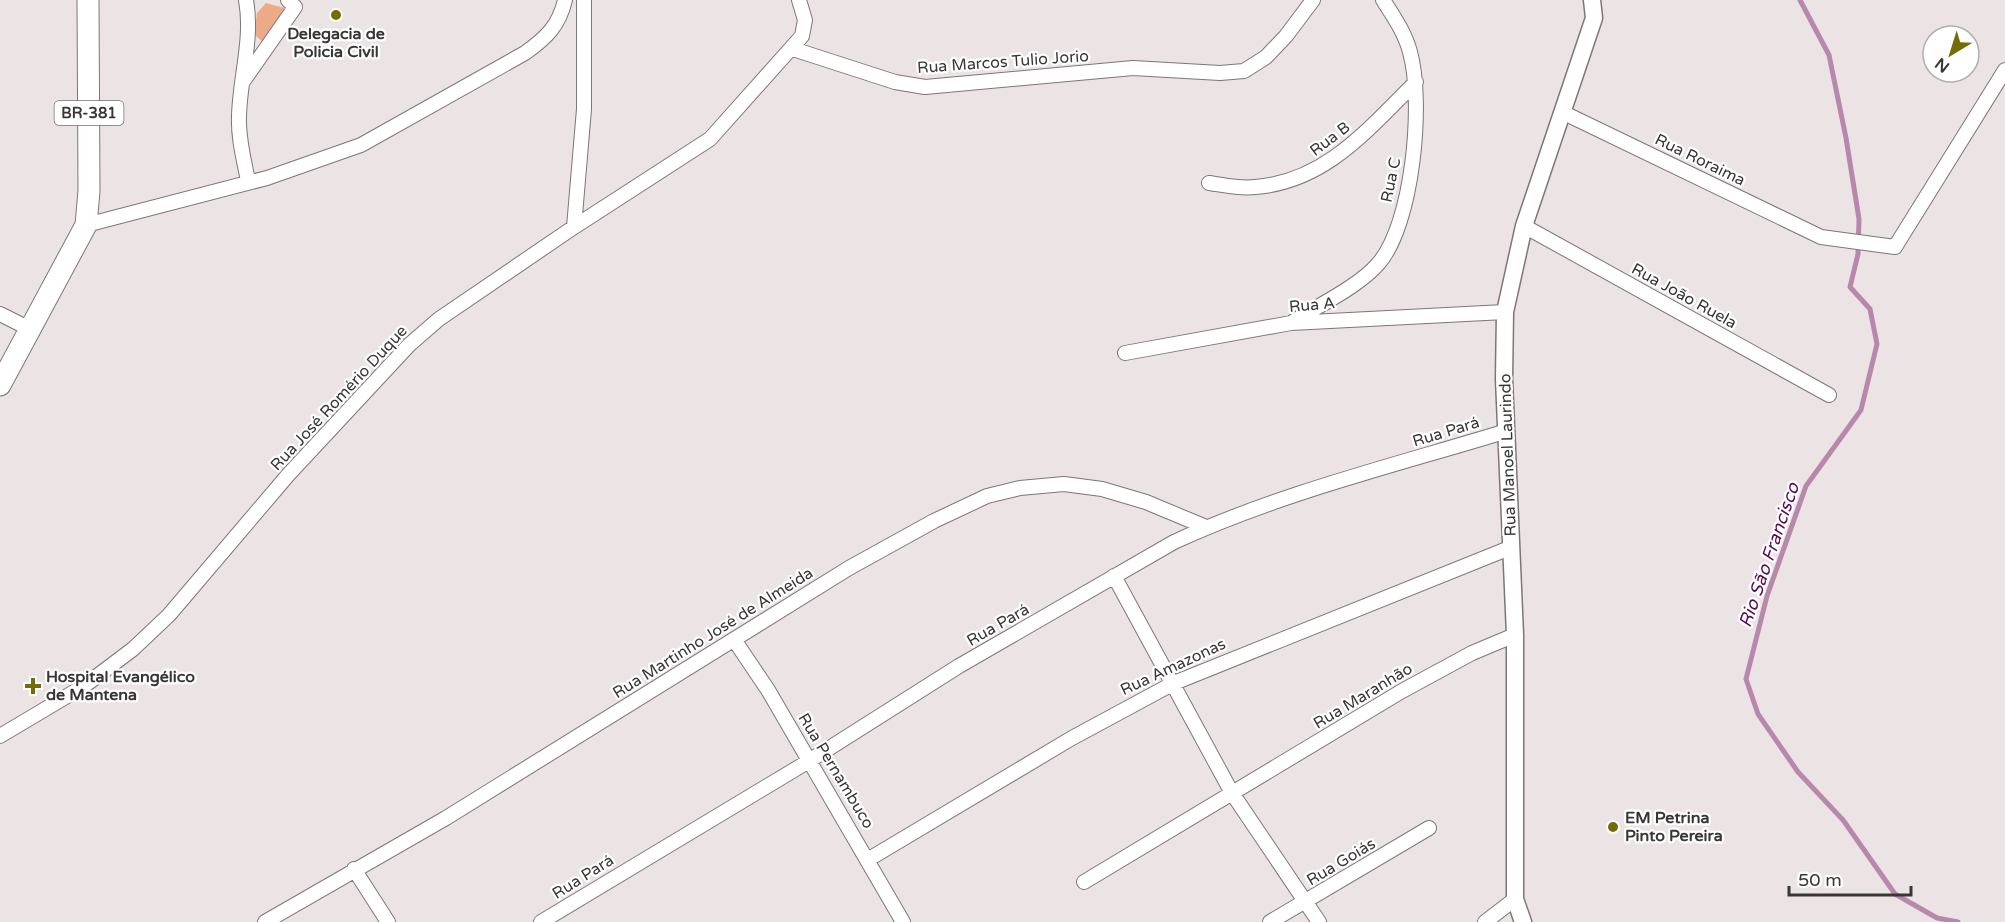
<svg xmlns="http://www.w3.org/2000/svg" width="2005" height="922" viewBox="0 0 2005 922" font-family="'Varela Round',sans-serif">
  <rect width="100%" height="100%" fill="#ece4e4"/>
  <path fill="#ecaa86" d="M 266,3 L 288,9 L 265,44 L 254,34 L 257,13 Z"/>
  <g fill="none" stroke-linecap="round" stroke-linejoin="round">
    <path stroke="#b887ac" stroke-width="5" d="M 1800,0 L 1829,55 L 1846,138 L 1859,219 L 1858,254 L 1850,287 L 1870,309 L 1877,344 L 1861,410 L 1806,486 L 1767,596 L 1746,679 L 1758,714 L 1798,772 L 1843,820 L 1895,894 L 1937,918 L 1958,922"/>
    <defs>
      <path id="minor" d="M 246,0 C 253,39 240,77 239,116 C 238,138 244,160 248,181
        M 793,49 L 895,82 L 925,87 L 1133,68 L 1220,73 L 1244,71 L 1266,57 L 1286,36 L 1313,0
        M 244,80 L 295,7 L 288,0
        M 1564,113 L 1821,237 L 1895,247 L 2005,70
        M 1209,183 C 1224,185 1240,189 1255,187 C 1326,182 1369,128 1416,82
        M 86,225 L 267,178 L 361,145 L 525,53 C 546,38 559,26 565,0
        M 1524,226 L 1829,395
        M 574,227 L 584,109 L 584,0
        M 0,314 L 30,329
        M 1291,323 C 1317,306 1358,287 1378,264 C 1413,225 1424,102 1410,52 C 1405,33 1394,17 1383,0
        M 1125,353 L 1291,323 L 1505,312
        M 1114,576 L 1232,793 L 1319,922
        M 735,641 L 768,690 L 903,922
        M 0,736 L 84,686 L 133,649 L 169,615 L 288,475 L 409,345 L 439,319 L 574,227 L 710,139 L 802,36 L 805,20 L 799,0
        M 869,859 L 1072,738 L 1174,683 L 1512,547
        M 354,869 L 388,922
        M 1084,882 L 1402,691 L 1472,653 L 1515,635
        M 265,922 L 446,818 L 849,568 L 934,521 L 987,496 L 1020,488 L 1064,484 L 1102,489 L 1146,502 L 1206,527
        M 541,922 L 809,761 L 959,666 L 1174,542 C 1280,493 1396,465 1507,431
        M 1270,922 L 1429,828
        M 1485,922 L 1515,899"/>
      <path id="tertiary" d="M 1523,922 L 1515,899 L 1515,635 L 1504,379 L 1505,312 L 1524,226 L 1594,18 L 1592,0"/>
      <path id="primary" d="M 0,385 L 86,225 L 89,191 L 88,0"/>
    </defs>
    <use href="#minor" stroke="#7d7677" stroke-width="16"/>
    <use href="#tertiary" stroke="#7d7677" stroke-width="19"/>
    <use href="#primary" stroke="#7d7677" stroke-width="23"/>
    <use href="#minor" stroke="#fff" stroke-width="14"/>
    <use href="#tertiary" stroke="#fff" stroke-width="16"/>
    <use href="#primary" stroke="#fff" stroke-width="21"/>
  </g>
  <g fill="#746c07" stroke="#fff" stroke-width="2">
    <circle cx="336" cy="15" r="6"/>
    <path d="M30 677h6v6h6v6h-6v6h-6v-6h-6v-6h6z"/>
    <circle cx="1613" cy="827" r="6"/>
  </g>
  <g text-anchor="middle" dominant-baseline="central" stroke-width="4.5" stroke-linejoin="round" paint-order="stroke">
    <rect fill="#fff" stroke="#747272" stroke-width="1.5" x="54.5" y="101" width="69" height="24" rx="4.5"/>
    <g font-size="15" font-weight="bold" fill="#393636">
      <text x="89" y="113">BR-381</text>
    </g>
    <g font-size="16" font-weight="bold" fill="#393636" stroke="#fff" text-anchor="start">
      <text x="336" y="34" text-anchor="middle">Delegacia de<tspan x="336" dy="18">Policia Civil</tspan></text>
      <text x="46" y="677">Hospital Evangélico<tspan x="46" dy="18">de Mantena</tspan></text>
      <text x="1625" y="818">EM Petrina<tspan x="1625" dy="18">Pinto Pereira</tspan></text>
    </g>
    <g font-size="16" fill="#393636" stroke="#fff">
      <text transform="translate(1003 62) rotate(-4)">Rua Marcos Tulio Jorio</text>
      <text transform="translate(1330 139) rotate(-37)">Rua B</text>
      <text transform="translate(1700 160) rotate(26)">Rua Roraima</text>
      <text transform="translate(1391 180) rotate(-78)">Rua C</text>
      <text transform="translate(1684 296) rotate(29)">Rua João Ruela</text>
      <text transform="translate(1312 305) rotate(-5)">Rua A</text>
      <text transform="translate(339 398) rotate(-47)">Rua José Romério Duque</text>
      <text transform="translate(1446 432) rotate(-17)">Rua Pará</text>
      <text transform="translate(1508 455) rotate(-92)">Rua Manoel Laurindo</text>
      <text transform="translate(998 625) rotate(-30)">Rua Pará</text>
      <text transform="translate(713 633) rotate(-32)">Rua Martinho José de Almeida</text>
      <text transform="translate(1173 667) rotate(-25)">Rua Amazonas</text>
      <text transform="translate(1363 696) rotate(-31)">Rua Maranhão</text>
      <text transform="translate(836 771) rotate(59)">Rua Pernambuco</text>
      <text transform="translate(1341 862) rotate(-31)">Rua Goiás</text>
      <text transform="translate(583 877) rotate(-32)">Rua Pará</text>
    </g>
    <g font-size="18" font-style="italic" fill="#5a0a4f" stroke="#fff">
      <text transform="translate(1769 555) rotate(-71)">Rio São Francisco</text>
    </g>
  </g>
  <g transform="translate(1951 54) rotate(218)"><circle r="28" fill="#ffffff" stroke="#b0afaf" stroke-width="1.5"/>
  <path d="M0-4.5L10 22L0 15L-10 22Z" fill="#746c07"/>
  <text y="-9" font-size="16" font-weight="bold" text-anchor="middle" fill="#393636">N</text>
  </g>
  <path d="M1789 886v9h122v-9" fill="none" stroke="#393636" stroke-width="3"/>
  <text x="1798" y="886" font-size="18" fill="#393636" stroke="#ffffff" stroke-width="4.5" paint-order="stroke">50 m</text>
</svg>
